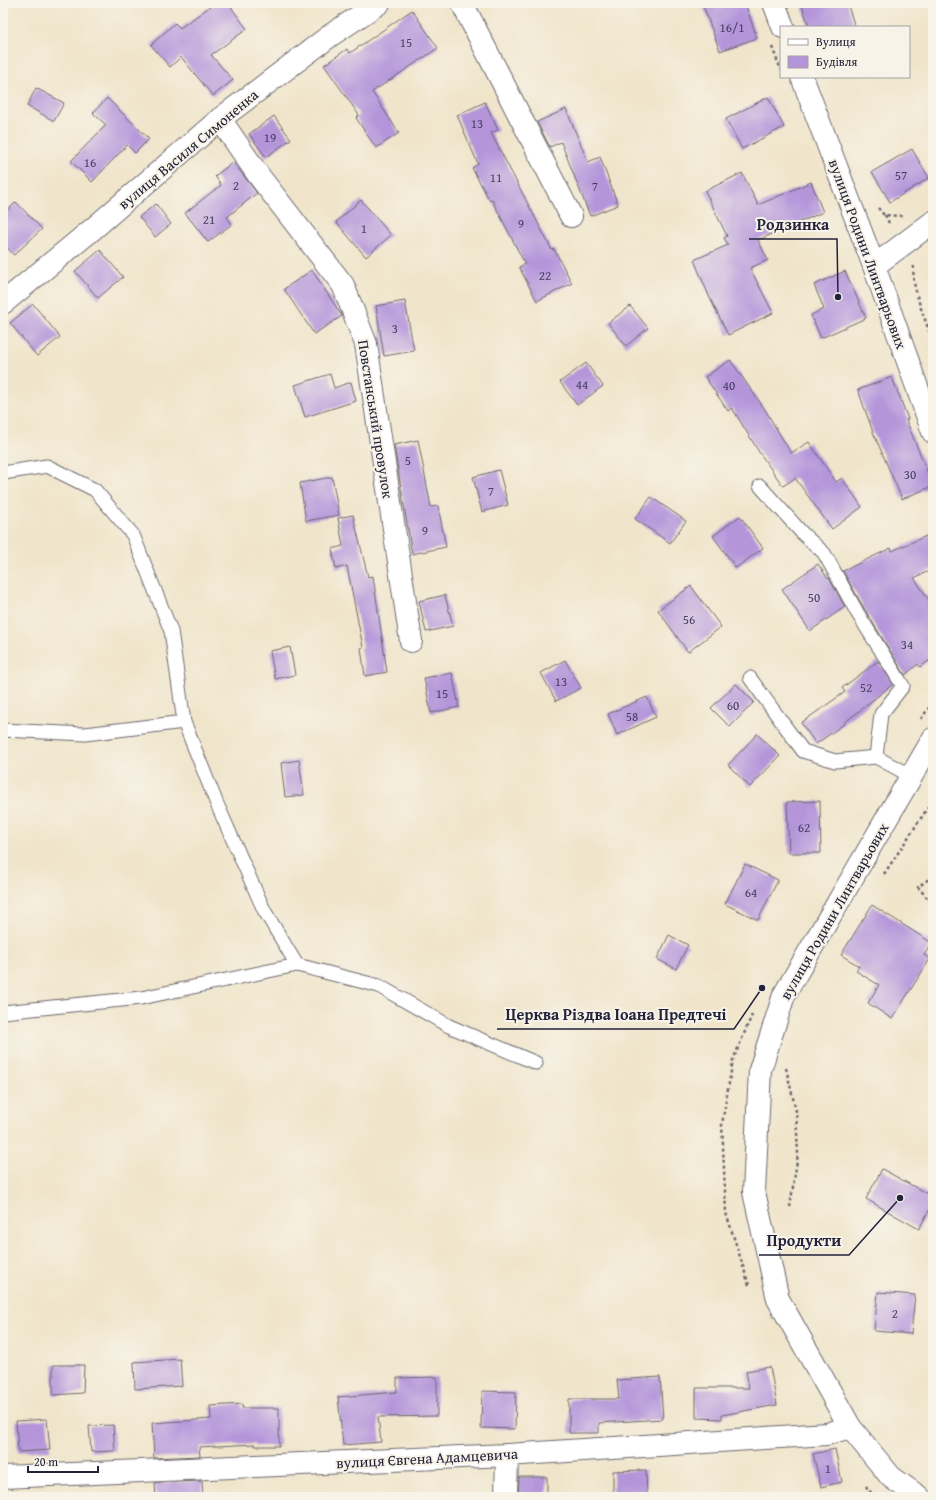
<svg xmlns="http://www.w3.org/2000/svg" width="936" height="1500" viewBox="0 0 936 1500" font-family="'Gentium Book Plus',serif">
  <rect width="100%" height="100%" fill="#f7f3e8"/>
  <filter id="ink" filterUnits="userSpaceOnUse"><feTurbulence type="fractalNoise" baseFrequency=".025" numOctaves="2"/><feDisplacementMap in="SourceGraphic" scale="8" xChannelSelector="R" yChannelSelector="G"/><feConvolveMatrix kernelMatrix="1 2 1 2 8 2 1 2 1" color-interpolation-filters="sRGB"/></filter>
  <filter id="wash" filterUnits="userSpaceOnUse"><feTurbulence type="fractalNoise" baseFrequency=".012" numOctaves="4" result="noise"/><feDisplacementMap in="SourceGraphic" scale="16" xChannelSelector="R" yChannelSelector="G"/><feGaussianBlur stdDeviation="0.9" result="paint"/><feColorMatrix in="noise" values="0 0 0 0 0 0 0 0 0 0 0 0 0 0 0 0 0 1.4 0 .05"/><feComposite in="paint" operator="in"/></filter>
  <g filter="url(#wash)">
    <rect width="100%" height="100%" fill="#f0e5cb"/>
    <g id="blocks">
      <path fill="#b495da" d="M 215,3 L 228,3 L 247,29 L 211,55 L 233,80 L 213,96 L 181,57 L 170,67 L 151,45 L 175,23 L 180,28 Z
        M 702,3 L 745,3 L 757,38 L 720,51 Z
        M 801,3 L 847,3 L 855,27 L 809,27 Z
        M 412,10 L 438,48 L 372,92 L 399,133 L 376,148 L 356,118 L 359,115 L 324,65 L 347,49 L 350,53 Z
        M 36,88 L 64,103 L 54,121 L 27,106 Z
        M 768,97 L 784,127 L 742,149 L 726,119 Z
        M 107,98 L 149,139 L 135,153 L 127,145 L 92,182 L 71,161 L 106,125 L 93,113 Z
        M 485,102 L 498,130 L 491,133 L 552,250 L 554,249 L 572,283 L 537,301 L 519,267 L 525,264 L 492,200 L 490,201 L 472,168 L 478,164 L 457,115 Z
        M 566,109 L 588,162 L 600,157 L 618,205 L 590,216 L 561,142 L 550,147 L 537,122 Z
        M 274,116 L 291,139 L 266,157 L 249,134 Z
        M 912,149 L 929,178 L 890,202 L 872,172 Z
        M 233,162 L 257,193 L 227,217 L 232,224 L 208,242 L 185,213 L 221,185 L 215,176 Z
        M 742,173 L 758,205 L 811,182 L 823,212 L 758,240 L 768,260 L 750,268 L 773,313 L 728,335 L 709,296 L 694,260 L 728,245 L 724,238 L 727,236 L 705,191 Z
        M 361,200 L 391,235 L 366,257 L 336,222 Z
        M 16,202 L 42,229 L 14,255 L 3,243 L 3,215 Z
        M 156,204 L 171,224 L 155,237 L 139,217 Z
        M 100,250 L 123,277 L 98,298 L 75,271 Z
        M 312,270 L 342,316 L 314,334 L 284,289 Z
        M 845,271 L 866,318 L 821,338 L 811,315 L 824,309 L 814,285 Z
        M 405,301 L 414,351 L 384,356 L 376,306 Z
        M 33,304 L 60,337 L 37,356 L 10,323 Z
        M 630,306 L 648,328 L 626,346 L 608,323 Z
        M 730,360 L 764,408 L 791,453 L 809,442 L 836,482 L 842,478 L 862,507 L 832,529 L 795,478 L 783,486 L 759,452 L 732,408 L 728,411 L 705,377 Z
        M 586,363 L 603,386 L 577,405 L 560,382 Z
        M 330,374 L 334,388 L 351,382 L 356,401 L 305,417 L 295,385 Z
        M 892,377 L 908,419 L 906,420 L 933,485 L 933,486 L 902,499 L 873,432 L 858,390 Z
        M 418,440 L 431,507 L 438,506 L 446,547 L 412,554 L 394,445 Z
        M 499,470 L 508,505 L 482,512 L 473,477 Z
        M 332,477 L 339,515 L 306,521 L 300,483 Z
        M 651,497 L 686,521 L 670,543 L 635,519 Z
        M 353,515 L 368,577 L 373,576 L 387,672 L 365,676 L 361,648 L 363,647 L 347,566 L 336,569 L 332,549 L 343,546 L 338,518 Z
        M 740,516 L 763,548 L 736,568 L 713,536 Z
        M 933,533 L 933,569 L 914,578 L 933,606 L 933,658 L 920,667 L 918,664 L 905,675 L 865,610 L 843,571 L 891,548 L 892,551 Z
        M 818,564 L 828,579 L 829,578 L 845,607 L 810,631 L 782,589 Z
        M 691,586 L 721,627 L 688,652 L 658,610 Z
        M 445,595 L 453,626 L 426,632 L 419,601 Z
        M 290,647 L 295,675 L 275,679 L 270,651 Z
        M 565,660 L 581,688 L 556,701 L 541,673 Z
        M 878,661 L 893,684 L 844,723 L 844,724 L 816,744 L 801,723 L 845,692 L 842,688 Z
        M 452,673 L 459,707 L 431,713 L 424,678 Z
        M 736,684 L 754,702 L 730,727 L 711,708 Z
        M 647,697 L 656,717 L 617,735 L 608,714 Z
        M 757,734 L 780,756 L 750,787 L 728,765 Z
        M 299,760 L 304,795 L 285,797 L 281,763 Z
        M 820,801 L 821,853 L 789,853 L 787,802 Z
        M 745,864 L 778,880 L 758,920 L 725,904 Z
        M 872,905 L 932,943 L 924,955 L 930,959 L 892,1019 L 868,1003 L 879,985 L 856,971 L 859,966 L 841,955 Z
        M 669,935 L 688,945 L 676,969 L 657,959 Z
        M 882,1169 L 933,1197 L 933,1203 L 919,1229 L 866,1199 Z
        M 878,1292 L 915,1295 L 911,1334 L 874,1331 Z
        M 180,1359 L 182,1386 L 135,1389 L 134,1362 Z
        M 53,1365 L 84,1365 L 83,1393 L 53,1395 Z
        M 770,1367 L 777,1405 L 722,1415 L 722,1419 L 696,1418 L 696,1388 L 749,1388 L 746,1371 Z
        M 437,1377 L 437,1416 L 378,1417 L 381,1442 L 343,1445 L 338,1397 L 397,1392 L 397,1378 Z
        M 660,1377 L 663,1419 L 599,1423 L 599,1433 L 569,1433 L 569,1399 L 619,1399 L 617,1380 Z
        M 482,1391 L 516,1392 L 515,1429 L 481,1428 Z
        M 242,1404 L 242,1408 L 279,1408 L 279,1446 L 255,1446 L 255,1444 L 199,1447 L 200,1456 L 154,1458 L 152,1423 L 211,1419 L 210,1406 Z
        M 47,1419 L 50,1450 L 18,1452 L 16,1421 Z
        M 113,1425 L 115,1451 L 91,1452 L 89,1426 Z
        M 835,1449 L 842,1482 L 821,1487 L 813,1454 Z
        M 646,1470 L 647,1497 L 613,1497 L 613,1471 Z
        M 519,1477 L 547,1477 L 547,1497 L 518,1497 Z
        M 202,1481 L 203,1497 L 156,1497 L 155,1483 Z"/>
    </g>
  </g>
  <g filter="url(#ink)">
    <use href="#blocks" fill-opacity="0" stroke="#6a666d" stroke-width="1"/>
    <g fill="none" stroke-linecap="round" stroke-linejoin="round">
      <defs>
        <path id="lane" d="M 3,473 L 47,466 L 95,490 L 133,535 L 171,631 L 184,722 L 217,804 L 264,910 L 297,965
          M 760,486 L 803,534 L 824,553 L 858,614 L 903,686 L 881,714 L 876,757 L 911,776
          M 750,678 L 803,751 L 835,761 L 876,757
          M 3,730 L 85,734 L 184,722
          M 3,1012 L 141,998 L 297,965 L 379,986 L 449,1026 L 536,1063"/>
        <path id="street" d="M 462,3 L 571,216
          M 220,119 L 259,176 L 343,285 L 366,344 L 411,641
          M 3,303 L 94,228 L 220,119 L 331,35 L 379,3
          M 3,1477 L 507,1455 L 827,1434 L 850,1427
          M 506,1497 L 507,1455"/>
        <path id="secondary" d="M 774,3 L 783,27
          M 802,77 L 874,266 L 933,432
          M 874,266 L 933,222
          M 919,1497 L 891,1477 L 850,1427 L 778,1299 L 754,1192 L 760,1070 L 784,995 L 933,739"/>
      </defs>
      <use href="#lane" stroke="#6a666d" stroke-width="15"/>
      <use href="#street" stroke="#6a666d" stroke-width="24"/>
      <use href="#secondary" stroke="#6a666d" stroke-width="24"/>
      <path stroke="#6a666d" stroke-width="2.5" stroke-dasharray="3 3" stroke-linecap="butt" d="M 772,47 L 781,70
        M 878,208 L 884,215 L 902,216
        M 885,215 L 890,225
        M 914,266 C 910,286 926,321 933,341
        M 930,454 L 933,462
        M 921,719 L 933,702
        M 884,874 L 929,806 L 933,805
        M 933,876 L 918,887 L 933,905
        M 786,1068 L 796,1111 L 798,1154 L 790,1207
        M 749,1285 L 726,1213 L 722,1124 L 733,1060 L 752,1015
        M 866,1486 L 874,1497"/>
      <use href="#lane" stroke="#fff" stroke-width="13"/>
      <use href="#street" stroke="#fff" stroke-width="22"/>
      <use href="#secondary" stroke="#fff" stroke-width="22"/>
    </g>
  </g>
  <g text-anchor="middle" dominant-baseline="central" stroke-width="4" stroke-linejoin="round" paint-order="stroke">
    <g font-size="13" fill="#463f63">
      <text x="732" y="27">16/1</text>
      <text x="406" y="42">15</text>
      <text x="477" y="123">13</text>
      <text x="270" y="137">19</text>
      <text x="90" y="162">16</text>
      <text x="901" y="175">57</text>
      <text x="496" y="177">11</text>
      <text x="236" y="185">2</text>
      <text x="595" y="186">7</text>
      <text x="209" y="219">21</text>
      <text x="521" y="223">9</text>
      <text x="364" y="228">1</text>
      <text x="545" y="275">22</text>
      <text x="395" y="328">3</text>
      <text x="582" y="384">44</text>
      <text x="729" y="385">40</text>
      <text x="408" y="460">5</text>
      <text x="910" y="474">30</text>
      <text x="491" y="491">7</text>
      <text x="425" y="530">9</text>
      <text x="814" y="597">50</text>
      <text x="689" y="619">56</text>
      <text x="907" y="644">34</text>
      <text x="561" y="681">13</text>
      <text x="866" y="687">52</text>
      <text x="442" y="693">15</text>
      <text x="733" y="705">60</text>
      <text x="632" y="716">58</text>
      <text x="804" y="827">62</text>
      <text x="751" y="892">64</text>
      <text x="895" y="1313">2</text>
      <text x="828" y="1468">1</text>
    </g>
    <g font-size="15" fill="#22223b" stroke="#f7f3e8">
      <text transform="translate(188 149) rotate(-40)">вулиця Василя Симоненка</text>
      <text transform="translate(868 254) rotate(70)">вулиця Родини Линтварьових</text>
      <text transform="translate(376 419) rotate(81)">Повстанський провулок</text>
      <text transform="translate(834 911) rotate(-60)">вулиця Родини Линтварьових</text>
      <text transform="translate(427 1458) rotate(-3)">вулиця Євгена Адамцевича</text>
    </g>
  </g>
  <path fill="none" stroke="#22223b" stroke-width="1.5" d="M838 297L837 239H749M762 988L734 1029H497M900 1198L849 1255H759"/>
  <g fill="#22223b" stroke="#f7f3e8" stroke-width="1.5">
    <circle cx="838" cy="297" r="4"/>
    <circle cx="762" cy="988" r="4"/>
    <circle cx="900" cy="1198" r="4"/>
  </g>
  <g font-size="16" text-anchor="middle" font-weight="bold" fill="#22223b" stroke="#f7f3e8" stroke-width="4" stroke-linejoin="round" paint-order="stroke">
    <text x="793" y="230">Родзинка</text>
    <text x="616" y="1020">Церква Різдва Іоана Предтечі</text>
    <text x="804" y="1246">Продукти</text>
  </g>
  <rect width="936" height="1500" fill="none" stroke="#f7f3e8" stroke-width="16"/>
  <rect x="780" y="26" width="130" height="52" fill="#f7f3e8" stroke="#a29fa3"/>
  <rect x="788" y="39" width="20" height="6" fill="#ffffff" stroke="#a29fa3"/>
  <text x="816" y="46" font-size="12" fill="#22223b">Вулиця</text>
  <rect x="788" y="56" width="20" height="12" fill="#b495da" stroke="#a29fa3"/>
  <text x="816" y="66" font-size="12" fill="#22223b">Будівля</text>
  <path d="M28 1466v6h70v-6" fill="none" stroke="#22223b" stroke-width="2"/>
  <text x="34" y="1466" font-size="12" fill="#22223b" stroke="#f7f3e8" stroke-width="3" paint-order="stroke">20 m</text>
</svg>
